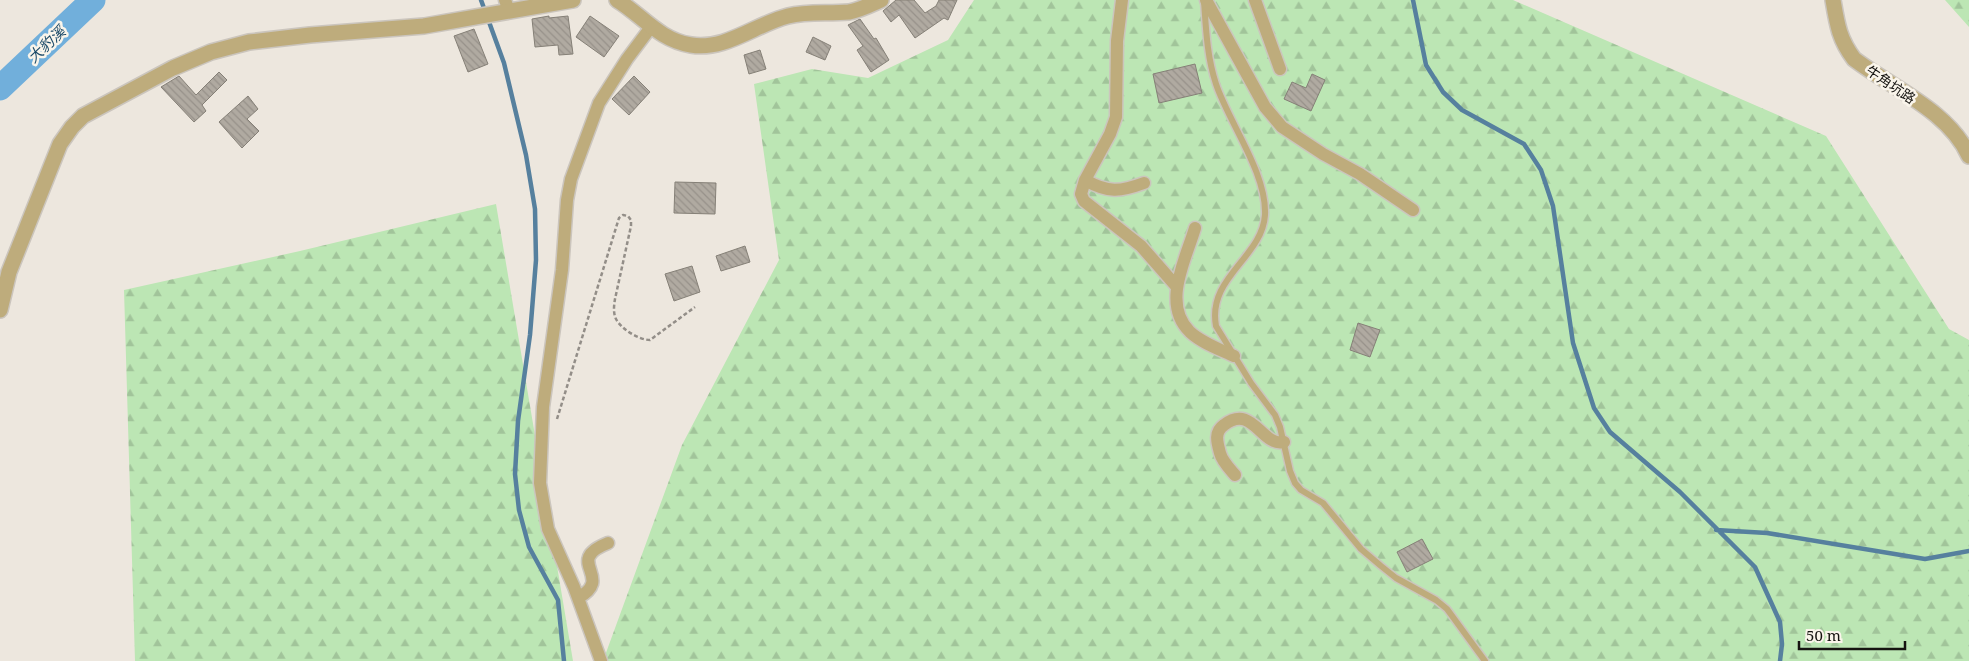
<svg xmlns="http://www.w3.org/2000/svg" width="1969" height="661" viewBox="0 0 1969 661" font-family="'Noto Serif','Noto Sans TC',serif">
  <defs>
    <pattern id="forest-firs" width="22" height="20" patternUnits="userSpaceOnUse" patternTransform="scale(1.25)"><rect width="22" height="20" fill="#bce6b4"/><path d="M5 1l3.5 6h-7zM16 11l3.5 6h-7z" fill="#a1c49a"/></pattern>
    <pattern id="building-back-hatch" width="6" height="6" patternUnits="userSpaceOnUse" patternTransform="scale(1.25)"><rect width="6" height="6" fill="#b0aaa1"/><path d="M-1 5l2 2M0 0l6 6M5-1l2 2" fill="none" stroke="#97918a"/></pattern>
  </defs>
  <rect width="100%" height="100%" fill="#ede7de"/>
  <path fill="url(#forest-firs)" d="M 974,0 L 1513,0 L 1826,136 L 1949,329 L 1969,340 L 1969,661 L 603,661 L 682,445 L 779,260 L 754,84 L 812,69 L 868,78 L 948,40 Z
    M 1945,0 L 1969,0 L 1969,27 Z
    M 496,204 L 573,661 L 135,661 L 124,290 L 300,251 Z"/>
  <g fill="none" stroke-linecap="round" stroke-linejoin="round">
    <path stroke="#56809e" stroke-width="4.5" d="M 481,0 L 504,63 L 526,155 L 535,209 L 536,260 L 530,335 L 518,421 L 515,474 L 519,510 L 529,547 L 558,600 L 564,661
      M 1413,0 L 1426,65 L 1443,92 L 1462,110 L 1524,144 L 1541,170 L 1553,206 L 1573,343 L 1594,408 L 1610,432 L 1680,492 L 1755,567 L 1780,622 L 1782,644 L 1780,661
      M 1716,530 L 1767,533 L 1925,559 L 1969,551"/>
    <path stroke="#71afdb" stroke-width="25" d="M 0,88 L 93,0"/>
  </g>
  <path fill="url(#building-back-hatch)" stroke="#858077" d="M 896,0 L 914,0 L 925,13 L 936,6 L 939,0 L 957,0 L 948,20 L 944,18 L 915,38 L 899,15 L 891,22 L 883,11 Z
    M 549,16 L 549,18 L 568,16 L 573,54 L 559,55 L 558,45 L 535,47 L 532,19 Z
    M 590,16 L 619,36 L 604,57 L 576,37 Z
    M 860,19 L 874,39 L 876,38 L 889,60 L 871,72 L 857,50 L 863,46 L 848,25 Z
    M 474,29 L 488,64 L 468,72 L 454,36 Z
    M 813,37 L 831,46 L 825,60 L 806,52 Z
    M 760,50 L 766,69 L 749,74 L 744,55 Z
    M 1195,64 L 1202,93 L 1159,103 L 1153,74 Z
    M 219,72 L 227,80 L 202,105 L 206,111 L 194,122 L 161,87 L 179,76 L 196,95 Z
    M 1312,74 L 1325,80 L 1311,111 L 1284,99 L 1292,82 L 1306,88 Z
    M 634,76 L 650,92 L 629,115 L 612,99 Z
    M 248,96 L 258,109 L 247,119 L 259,131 L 242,148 L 219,122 Z
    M 675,182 L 716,183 L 715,214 L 674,213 Z
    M 745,246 L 750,262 L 721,271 L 716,256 Z
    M 692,266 L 700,292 L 674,301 L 665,274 Z
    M 1358,323 L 1380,330 L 1370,357 L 1350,350 Z
    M 1422,539 L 1433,559 L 1407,572 L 1397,552 Z"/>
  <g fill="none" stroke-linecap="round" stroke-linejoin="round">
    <defs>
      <path id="service" d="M 1204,1 C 1206,29 1207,57 1216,84 C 1229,123 1267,173 1265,215 C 1262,258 1207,277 1216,326 L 1251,383 L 1275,415 L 1280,427 L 1290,471 L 1295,483 L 1301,490 L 1323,503 L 1361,549 L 1381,566 L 1396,578 L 1436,600 L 1447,609 L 1485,661"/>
      <path id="minor" d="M 505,0 L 509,11
        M 1122,0 L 1117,41 L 1116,117 L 1110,134 L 1085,180 L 1081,194 L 1084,201 L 1141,246 L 1177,287
        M 1206,0 L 1265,107 L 1282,127 L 1323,154 L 1360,174 L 1413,210
        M 1255,0 L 1280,69
        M 1085,180 C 1108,193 1120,192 1144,183
        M 1195,228 C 1186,259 1161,304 1190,332 C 1202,343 1219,349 1234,356
        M 1235,475 C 1229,468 1222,461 1220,453 C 1217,442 1214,432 1224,425 C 1253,403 1261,447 1284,442
        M 578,598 C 616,577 562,561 608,543
        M 601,661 L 574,587 L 548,529 L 540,483 L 543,407 L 562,270 L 567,200 L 571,179 L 599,103 L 627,59 L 651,27"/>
      <path id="tertiary" d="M 617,0 C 642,15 659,40 691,45 C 725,51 756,24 788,16 C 808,11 828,14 849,12 C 860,10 870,5 881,0
        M 1833,0 C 1837,24 1839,39 1854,59 C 1892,88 1949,111 1969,156
        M 0,310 L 9,272 L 60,144 L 72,127 L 83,116 L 173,68 L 211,52 L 249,42 L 310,35 L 424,26 L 573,0"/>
    </defs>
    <use href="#service" stroke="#cbc5bd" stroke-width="9"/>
    <use href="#minor" stroke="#cbc5bd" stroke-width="15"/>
    <use href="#tertiary" stroke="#cbc5bd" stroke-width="18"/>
    <path stroke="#938e88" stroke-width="2.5" stroke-dasharray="4 2.5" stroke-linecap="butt" d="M 557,419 L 619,218 L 623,215 L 628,216 L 631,220 L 631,226 L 615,299 C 614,305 613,313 616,319 C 621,329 639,340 650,340 L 695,307"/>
    <use href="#service" stroke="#beac7c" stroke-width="6"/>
    <use href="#minor" stroke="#beac7c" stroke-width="12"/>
    <use href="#tertiary" stroke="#beac7c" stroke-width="15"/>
  </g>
  <g text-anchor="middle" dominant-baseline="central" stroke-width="5" stroke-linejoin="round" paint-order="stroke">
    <g font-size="14" fill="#161411" stroke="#faf5eb">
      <text transform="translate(1891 84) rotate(34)">牛角坑路</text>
    </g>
    <g font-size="15" font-style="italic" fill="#1b4a68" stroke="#faf5eb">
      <text transform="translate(46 44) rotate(-43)">大豹溪</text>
    </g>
  </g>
  <path d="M1799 641v8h106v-8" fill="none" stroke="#161411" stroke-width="2.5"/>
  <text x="1806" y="641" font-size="15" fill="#161411" stroke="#faf5eb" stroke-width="4" paint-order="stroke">50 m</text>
</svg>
